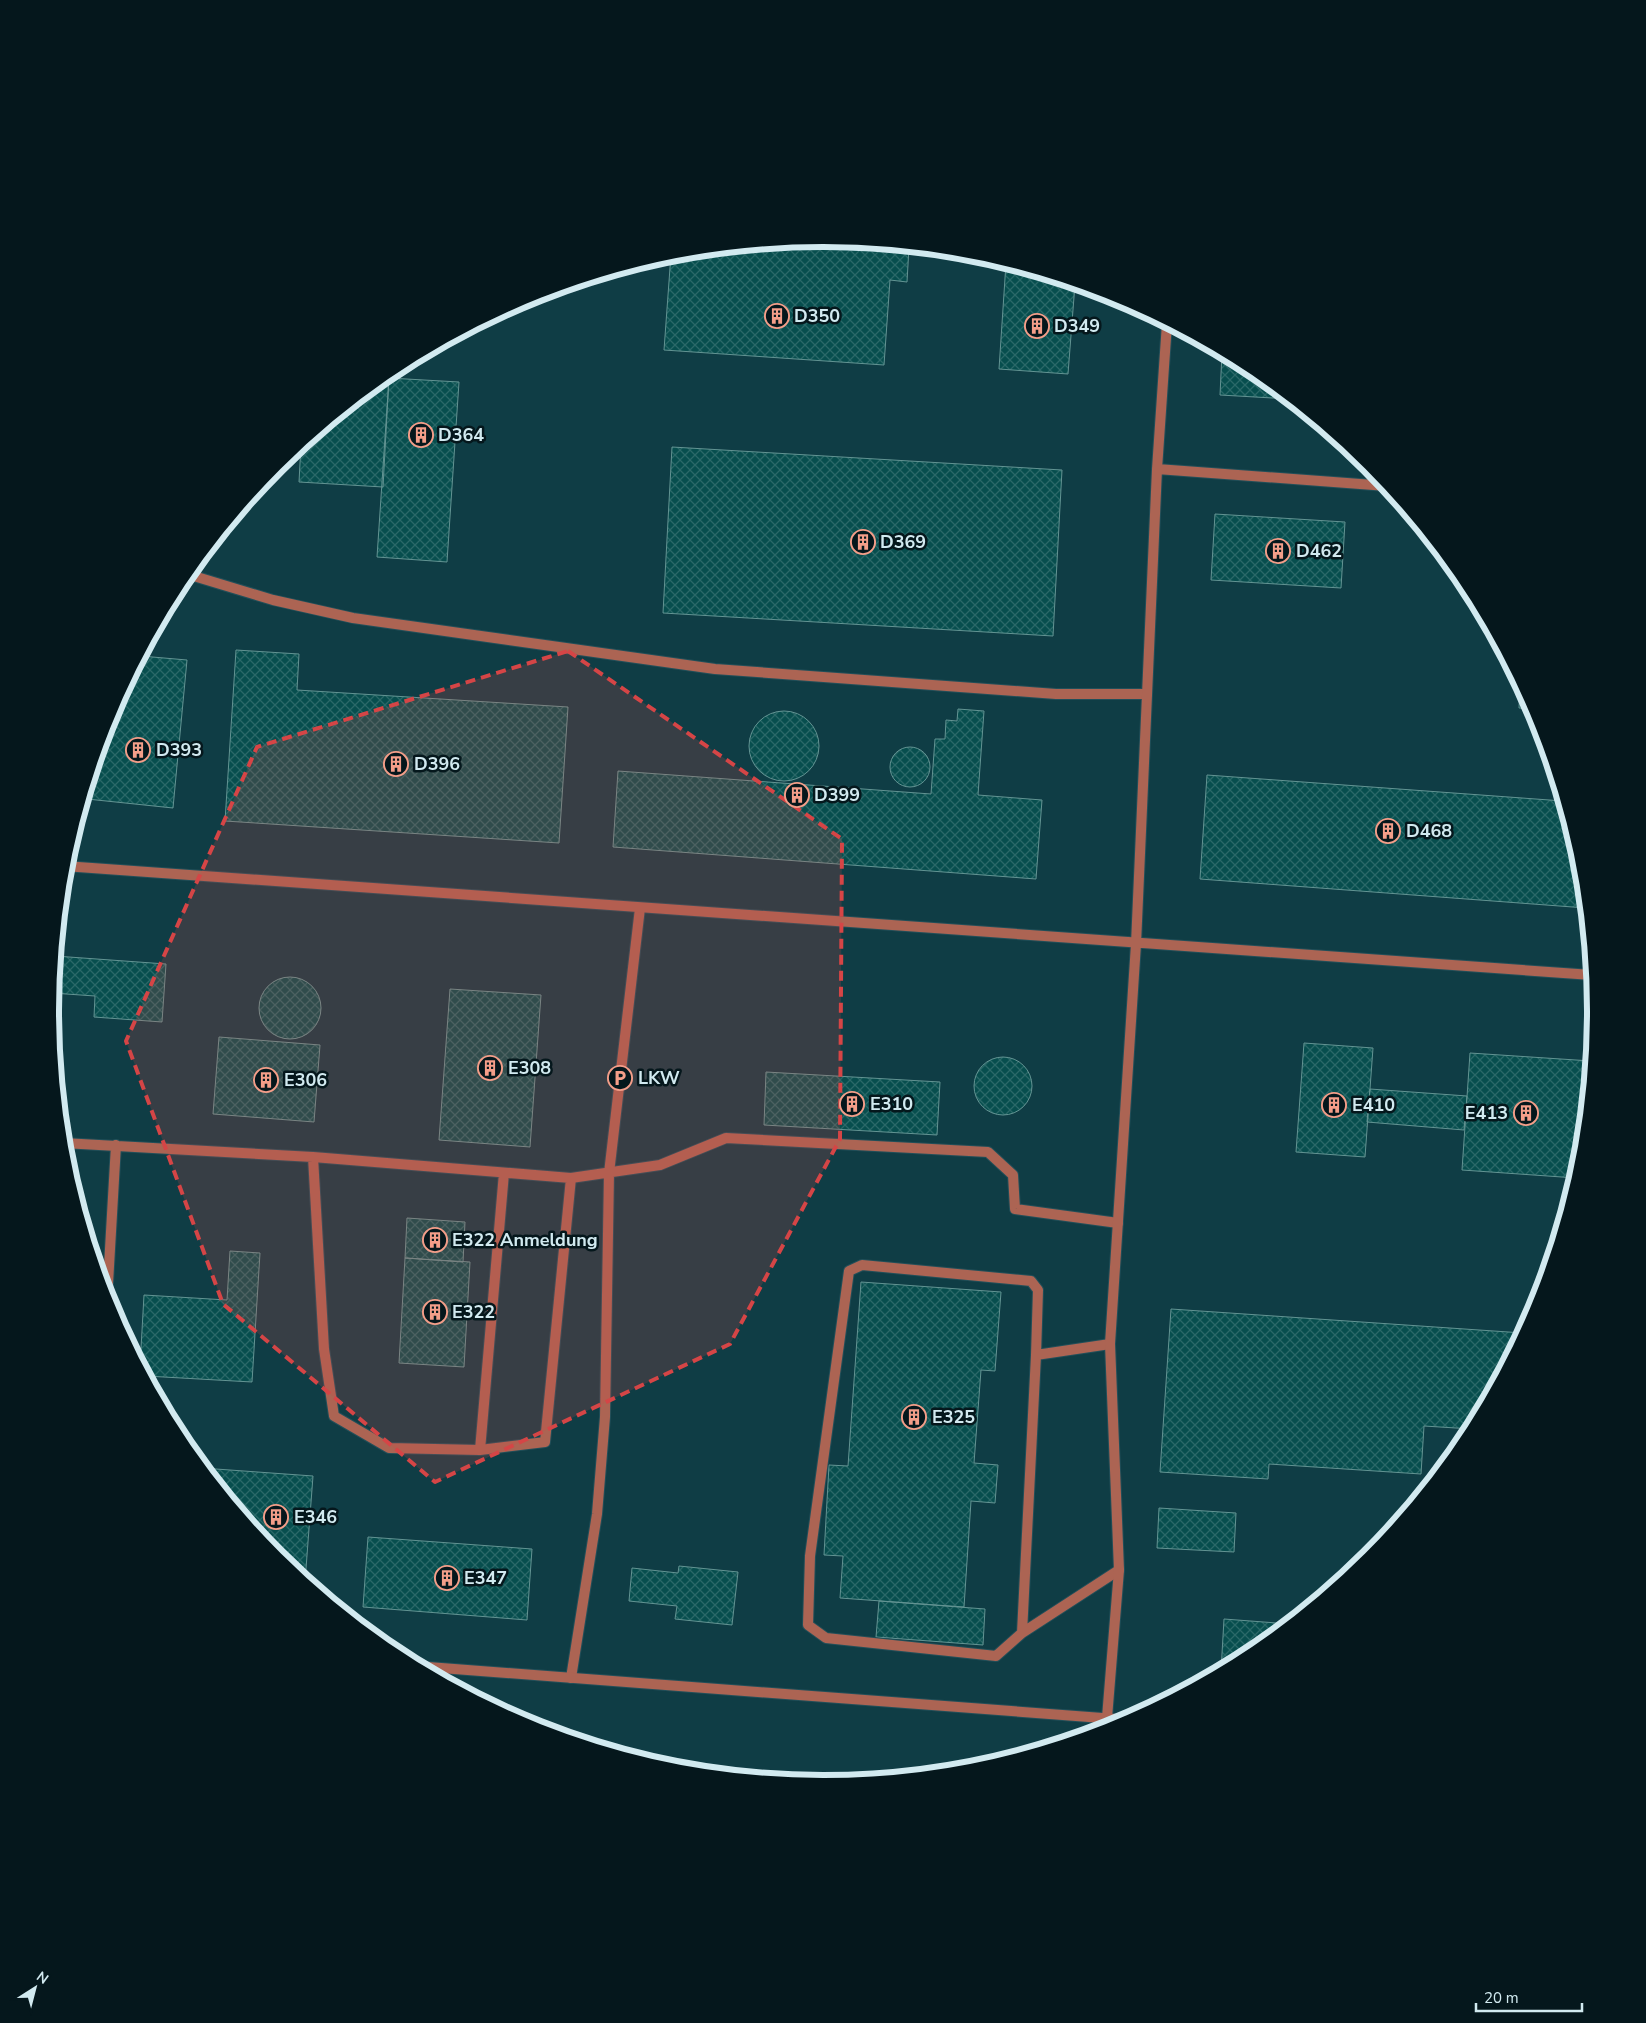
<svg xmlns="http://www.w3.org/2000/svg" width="1646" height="2023" viewBox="0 0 1646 2023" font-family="'Nunito Sans',sans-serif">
  <defs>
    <pattern id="building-cross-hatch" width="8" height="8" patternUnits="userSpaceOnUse" patternTransform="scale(1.25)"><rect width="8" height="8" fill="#074e4e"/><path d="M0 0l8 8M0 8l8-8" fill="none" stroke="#2a6868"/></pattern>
  </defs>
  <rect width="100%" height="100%" fill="#00323c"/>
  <path fill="#0f3d45" d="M52 1011a771 771 0 1 1 1542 0a771 771 0 1 1-1542 0Z"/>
  <path fill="url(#building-cross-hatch)" stroke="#639493" d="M 823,239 L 909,247 L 907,282 L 890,280 L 884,365 L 664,350 L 671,254 Z
    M 1006,263 L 1075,284 L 1068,374 L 999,369 Z
    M 1222,353 L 1253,369 L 1290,399 L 1220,395 Z
    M 383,377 L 389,378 L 383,487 L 299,482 L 301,445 Z
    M 389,378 L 459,382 L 447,562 L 377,557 Z
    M 672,447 L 1062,470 L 1053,636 L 663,613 Z
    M 1215,514 L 1345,522 L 1341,588 L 1211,580 Z
    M 236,650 L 299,654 L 297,690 L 568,707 L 559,843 L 225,821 Z
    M 141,656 L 187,660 L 173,808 L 87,799 L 88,785 L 109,715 Z
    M 1520,685 L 1534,709 L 1519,708 Z
    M 958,709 L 984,711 L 978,795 L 1042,800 L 1036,879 L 613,847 L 618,771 L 931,794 L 935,739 L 945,739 L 946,720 L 957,721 Z
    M749 746a35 35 0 1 1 70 0a35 35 0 1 1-70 0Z
    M890 767a20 20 0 1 1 40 0a20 20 0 1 1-40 0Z
    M 1207,775 L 1563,801 L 1581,861 L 1586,908 L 1200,879 Z
    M 55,956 L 166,964 L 162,1022 L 94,1017 L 95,996 L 52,993 Z
    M259 1008a31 31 0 1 1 62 0a31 31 0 1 1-62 0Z
    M 450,989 L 541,995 L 530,1147 L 439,1140 Z
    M 219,1037 L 320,1045 L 314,1122 L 213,1114 Z
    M 1304,1043 L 1373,1048 L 1365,1157 L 1296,1152 Z
    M 1470,1053 L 1591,1061 L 1581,1163 L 1576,1178 L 1462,1170 Z
    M974 1086a29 29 0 1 1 58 0a29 29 0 1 1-58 0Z
    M 766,1072 L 940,1082 L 937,1135 L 764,1125 Z
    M 1370,1089 L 1467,1096 L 1464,1130 L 1367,1122 Z
    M 407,1218 L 465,1222 L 463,1262 L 405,1258 Z
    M 230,1251 L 260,1253 L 252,1382 L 146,1376 L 140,1366 L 144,1295 L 227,1300 Z
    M 405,1258 L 470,1262 L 464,1367 L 399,1363 Z
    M 861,1282 L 1001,1292 L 995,1371 L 981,1370 L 974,1463 L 998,1465 L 995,1503 L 971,1501 L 964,1607 L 840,1598 L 843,1556 L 824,1555 L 829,1465 L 848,1466 Z
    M 1171,1309 L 1523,1333 L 1472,1429 L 1424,1426 L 1421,1474 L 1269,1464 L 1268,1479 L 1160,1472 Z
    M 202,1468 L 313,1476 L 305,1582 L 276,1558 Z
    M 1159,1508 L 1236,1513 L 1234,1552 L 1157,1548 Z
    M 368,1537 L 532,1549 L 527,1620 L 363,1607 Z
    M 679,1566 L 738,1572 L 732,1625 L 675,1619 L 677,1606 L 629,1601 L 632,1568 L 678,1573 Z
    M 879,1601 L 985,1609 L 983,1645 L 876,1637 Z
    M 1224,1619 L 1290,1624 L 1252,1654 L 1221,1671 Z"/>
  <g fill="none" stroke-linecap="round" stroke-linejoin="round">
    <defs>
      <path id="service" d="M 187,574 L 273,600 L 353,618 L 715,669 L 1056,694 L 1147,694
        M 63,1143 L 313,1157 L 571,1178 L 660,1165 L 726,1138 L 988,1152 L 1013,1175 L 1015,1209 L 1118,1223
        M 313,1157 L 324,1349 L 334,1416 L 389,1448 L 480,1450 L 504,1173
        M 107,1301 L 116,1145
        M 1110,1344 L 1036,1355 L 1038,1290 L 1031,1281 L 862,1265 L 849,1271 L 810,1556 L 808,1625 L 826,1638 L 996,1656 L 1022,1633 L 1119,1570
        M 480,1450 L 545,1442 L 571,1178
        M 1022,1633 L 1036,1355
        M 571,1678 L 597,1514 L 605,1417 L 609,1173 L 640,908"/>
      <path id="minor" d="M 1157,469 L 1387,486
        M 64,866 L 1592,975
        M 415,1666 L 1129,1720
        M 1106,1730 L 1119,1570 L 1110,1344 L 1136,944 L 1157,469 L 1167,323"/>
    </defs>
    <use href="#service" stroke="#224f59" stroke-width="12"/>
    <use href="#minor" stroke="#224f59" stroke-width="12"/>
    <use href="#service" stroke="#ac6453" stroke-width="10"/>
    <use href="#minor" stroke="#ac6453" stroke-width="10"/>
  </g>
  <path fill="#d54546" fill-opacity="0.2" stroke="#d54546" stroke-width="4" stroke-dasharray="10 6" stroke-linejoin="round" d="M 568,651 L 842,839 L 840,1139 L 730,1344 L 435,1482 L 223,1304 L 126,1041 L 257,747 Z"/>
  <defs>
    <symbol id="building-ring" viewBox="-11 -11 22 22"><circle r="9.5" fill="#05171c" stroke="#f49e89" stroke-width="1.5"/><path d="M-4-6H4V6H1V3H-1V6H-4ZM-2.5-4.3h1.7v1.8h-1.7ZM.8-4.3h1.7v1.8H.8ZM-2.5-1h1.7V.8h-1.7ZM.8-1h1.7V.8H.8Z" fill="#f49e89"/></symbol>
    <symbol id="parking-ring" viewBox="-11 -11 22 22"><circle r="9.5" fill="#05171c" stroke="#f49e89" stroke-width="1.5"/><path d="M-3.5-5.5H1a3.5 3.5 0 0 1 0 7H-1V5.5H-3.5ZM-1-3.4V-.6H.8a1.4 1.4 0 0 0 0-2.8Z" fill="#f49e89"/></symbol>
  </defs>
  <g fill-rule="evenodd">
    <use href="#building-ring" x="763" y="302" width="28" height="28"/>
    <use href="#building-ring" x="1023" y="312" width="28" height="28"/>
    <use href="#building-ring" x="407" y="421" width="28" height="28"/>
    <use href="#building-ring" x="849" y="528" width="28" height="28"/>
    <use href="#building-ring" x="1264" y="537" width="28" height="28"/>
    <use href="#building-ring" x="124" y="736" width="28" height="28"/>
    <use href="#building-ring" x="382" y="750" width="28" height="28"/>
    <use href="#building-ring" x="783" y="781" width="28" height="28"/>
    <use href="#building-ring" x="1374" y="817" width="28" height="28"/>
    <use href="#building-ring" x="476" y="1054" width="28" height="28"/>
    <use href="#parking-ring" x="606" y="1064" width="28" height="28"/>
    <use href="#building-ring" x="252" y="1066" width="28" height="28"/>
    <use href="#building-ring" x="838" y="1090" width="28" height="28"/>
    <use href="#building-ring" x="1320" y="1091" width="28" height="28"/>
    <use href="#building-ring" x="1512" y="1099" width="28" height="28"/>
    <use href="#building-ring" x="421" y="1226" width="28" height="28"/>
    <use href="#building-ring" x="421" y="1298" width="28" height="28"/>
    <use href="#building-ring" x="900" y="1403" width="28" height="28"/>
    <use href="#building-ring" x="262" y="1503" width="28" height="28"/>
    <use href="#building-ring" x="433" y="1564" width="28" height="28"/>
  </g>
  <g text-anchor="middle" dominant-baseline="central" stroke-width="5" stroke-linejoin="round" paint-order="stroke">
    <g font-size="18" font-weight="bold" fill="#d2eaf0" stroke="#05171c" text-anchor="start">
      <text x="794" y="316">D350</text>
      <text x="1054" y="326">D349</text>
      <text x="438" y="435">D364</text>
      <text x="880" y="542">D369</text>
      <text x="1296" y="551">D462</text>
      <text x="156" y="750">D393</text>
      <text x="414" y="764">D396</text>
      <text x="814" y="795">D399</text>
      <text x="1406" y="831">D468</text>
      <text x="508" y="1068">E308</text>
      <text x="638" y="1078">LKW</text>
      <text x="284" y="1080">E306</text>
      <text x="870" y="1104">E310</text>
      <text x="1352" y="1105">E410</text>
      <text x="1508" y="1113" text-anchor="end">E413</text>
      <text x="452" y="1240">E322 Anmeldung</text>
      <text x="452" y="1312">E322</text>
      <text x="932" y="1417">E325</text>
      <text x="294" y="1517">E346</text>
      <text x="464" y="1578">E347</text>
    </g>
  </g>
  <path d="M0 0H1646V2023H0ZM59 1011a764 764 0 1 1 1528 0a764 764 0 1 1-1528 0Z" fill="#05171c" fill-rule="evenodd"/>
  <path fill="none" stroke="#d2eaf0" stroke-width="6" d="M59 1011a764 764 0 1 1 1528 0a764 764 0 1 1-1528 0Z"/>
  <g transform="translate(35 1988) rotate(36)" stroke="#05171c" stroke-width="4" paint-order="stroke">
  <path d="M0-4L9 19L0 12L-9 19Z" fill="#d2eaf0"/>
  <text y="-8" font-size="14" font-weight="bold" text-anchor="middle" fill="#d2eaf0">N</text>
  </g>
  <path d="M1476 2003v8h106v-8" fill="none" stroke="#d2eaf0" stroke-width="2.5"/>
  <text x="1484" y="2003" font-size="15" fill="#d2eaf0" stroke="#05171c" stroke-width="4" paint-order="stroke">20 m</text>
</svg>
